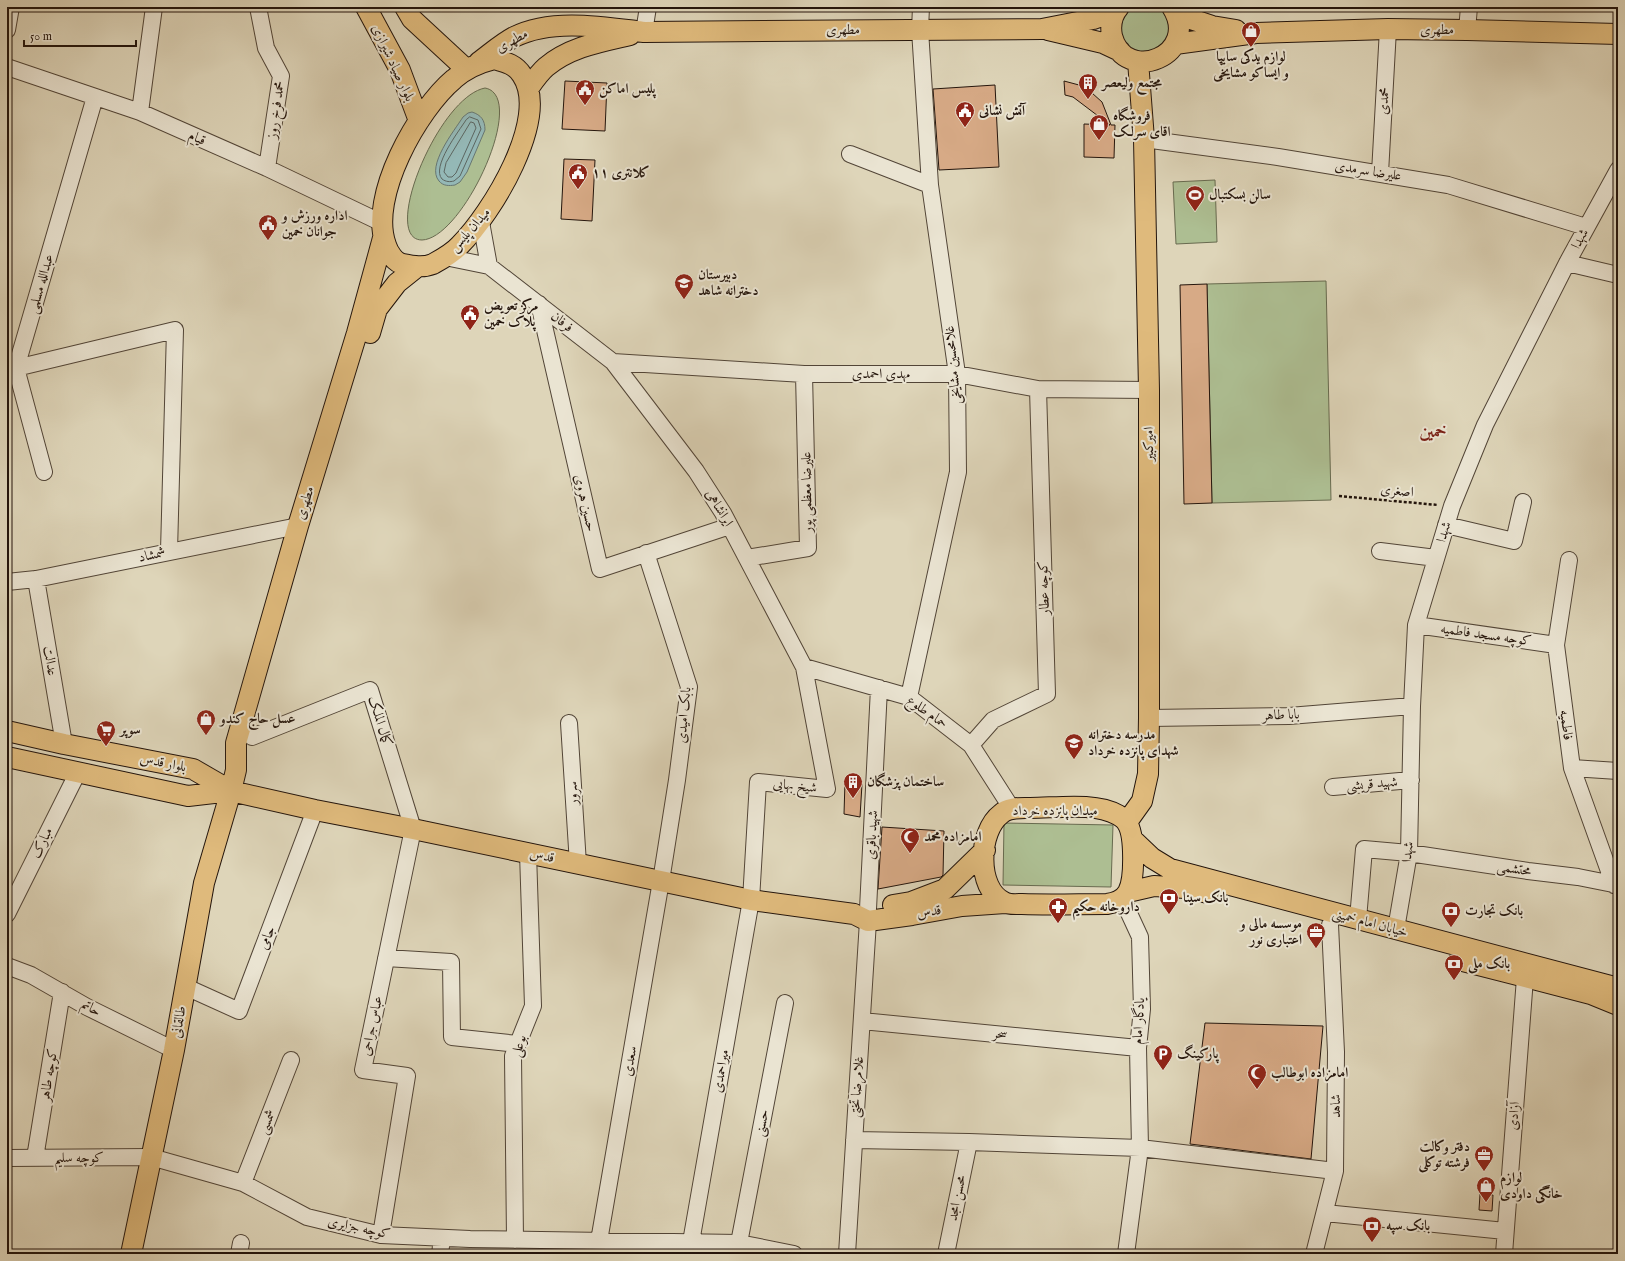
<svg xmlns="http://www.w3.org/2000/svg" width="1625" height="1261" viewBox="0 0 1625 1261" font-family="'IM FELL English',Amiri,serif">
  <rect width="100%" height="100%" fill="#ded5b9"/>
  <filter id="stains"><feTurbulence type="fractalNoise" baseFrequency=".005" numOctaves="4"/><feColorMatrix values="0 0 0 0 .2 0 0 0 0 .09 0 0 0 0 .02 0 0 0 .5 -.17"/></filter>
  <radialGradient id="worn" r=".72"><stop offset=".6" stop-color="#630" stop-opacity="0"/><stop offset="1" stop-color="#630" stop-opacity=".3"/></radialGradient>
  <path fill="#adbe92" stroke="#686a4f" d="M 1132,7 L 1162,7 L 1167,13 L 1170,37 L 1152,53 C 1147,52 1141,53 1136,51 C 1117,45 1117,17 1132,7 Z
    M 485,88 C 529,96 463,239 422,240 C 380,240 438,97 485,88 Z
    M 1215,180 L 1217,242 L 1176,244 L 1173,182 Z
    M 1326,281 L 1331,500 L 1212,503 L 1207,284 Z
    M 1004,823 L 1113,825 L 1111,887 L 1003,885 Z"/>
  <path fill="#94b8b6" stroke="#677772" d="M 472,112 C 481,115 485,120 485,130 L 467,172 L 460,182 L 455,185 C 449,186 443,186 439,181 C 426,166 454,131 463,117 L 468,113 Z"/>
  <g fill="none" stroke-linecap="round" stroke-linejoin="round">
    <path stroke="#5c6661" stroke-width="1" d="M 470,117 L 478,120 L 481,129 L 460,176 L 454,181 C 450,182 446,182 442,179 C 431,167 459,131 466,120 Z
      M 471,122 L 474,123 L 476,128 L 456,173 L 452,177 L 448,177 L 444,172 L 446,163 Z"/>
  </g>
  <path fill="#d7aa86" stroke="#24150c" d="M 565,81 L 607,83 L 605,131 L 562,129 Z
    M 1064,81 L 1079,85 L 1092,93 L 1102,102 L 1111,125 L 1115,125 L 1114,158 L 1084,157 L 1084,124 L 1110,125 L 1073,97 L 1065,95 Z
    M 995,85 L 999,167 L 939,170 L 933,89 Z
    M 564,159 L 595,160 L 592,221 L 561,219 Z
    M 1207,284 L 1212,503 L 1184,504 L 1180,285 Z
    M 845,781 L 862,784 L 860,817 L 844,814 Z
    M 882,827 L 944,831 L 943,875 L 941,877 L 878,889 Z
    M 1205,1023 L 1323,1026 L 1311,1159 L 1190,1144 Z
    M 1480,1194 L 1493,1195 L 1492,1211 L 1479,1210 Z"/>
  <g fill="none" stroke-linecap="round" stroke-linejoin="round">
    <defs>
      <path id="minor" d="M 258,7 L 266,48 L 281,76 L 267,168
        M 7,30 L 11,7
        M 1467,30 L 1469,7
        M 644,32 L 648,7
        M 7,67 L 140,112 L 267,168 L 382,223
        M 140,112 L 154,7
        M 1144,139 L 1278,157 L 1448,185 L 1586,227
        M 850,154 L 930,185
        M 1380,173 L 1388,29
        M 481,222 L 489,266
        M 445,257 L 489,266 L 613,362 L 696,471 L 723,513 L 804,667 L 827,789 L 758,782 L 751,900 L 691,1242
        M 1567,263 L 1618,275
        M 539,304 L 600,569 L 730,526
        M 613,362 L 804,374 L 957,374 L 1038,389 L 1149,390
        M 16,368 L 175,330 L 169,551
        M 44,472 L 16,368 L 95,97
        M 1446,525 L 1514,541 L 1523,502
        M 1380,551 L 1436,558
        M 747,558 L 808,548 L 804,374
        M 1569,560 L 1556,645 L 1572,768 L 1614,885
        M 36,579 L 64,744
        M 7,582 L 36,579 L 298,526
        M 1416,625 L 1556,645
        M 804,667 L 909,697 L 971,745 L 1012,809
        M 909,697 L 958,472 L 957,374 L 930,185 L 920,30 L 921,7
        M 1149,718 L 1289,716 L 1412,706
        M 569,723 L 578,864
        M 252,737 L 370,690 L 413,829 L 363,1070 L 407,1076 L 381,1235
        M 971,745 L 993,720 L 1047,694 L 1038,389
        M 1572,768 L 1618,771
        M 1333,787 L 1411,780
        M 1122,898 L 1140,937 L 1142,1009 L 1138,1048 L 1140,1148 L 1126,1254
        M 868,909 L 879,688
        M 7,914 L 78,772
        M 1358,919 L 1364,849 L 1409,853 L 1528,871 L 1578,877 L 1618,885
        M 1396,929 L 1409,853 L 1412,706 L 1416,625 L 1452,506 L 1485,425 L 1567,263 L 1618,170
        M 386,958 L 451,962 L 452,1037 L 518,1044
        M 7,966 L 31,975 L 87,1007 L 174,1050
        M 186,987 L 239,1011 L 315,810
        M 862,1021 L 1138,1048
        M 854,1140 L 969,1142 L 1140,1148 L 1335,1171
        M 7,1158 L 151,1157 L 243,1183 L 307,1217 L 381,1235 L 470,1239 L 739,1243 L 794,1254
        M 35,1158 L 62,992
        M 243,1183 L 291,1060
        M 1325,1213 L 1505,1231
        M 515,1240 L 513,1056 L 533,1006 L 528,853
        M 739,1243 L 785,1003
        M 239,1254 L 241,1243
        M 440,1254 L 442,1238
        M 598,1254 L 599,1241 L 661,881 L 677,780 L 689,687 L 646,553
        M 847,1254 L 868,921
        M 946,1254 L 969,1142
        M 1314,1254 L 1335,1171 L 1336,1052 L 1330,925
        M 1504,1254 L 1525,978"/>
      <path id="major" d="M 366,7 L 400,70 L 419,121
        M 405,7 L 412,19 L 466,69
        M 1119,7 C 1112,15 1110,26 1112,36 C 1125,86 1202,55 1172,7
        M 1176,14 L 1212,26 L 1236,30
        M 1048,30 L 1103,43 L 1120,51
        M 1175,44 L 1256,33 L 1388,29 L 1467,30 L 1618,34
        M 494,59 C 505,62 515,64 522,75 C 551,118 491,214 460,245 C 453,253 442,259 433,264 C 423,268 413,266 403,264 C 395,263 388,252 386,245 C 368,197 418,109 454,79 C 466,68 478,63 494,59 Z
        M 479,62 C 490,54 501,44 514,37 C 552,18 603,27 644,32 L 1042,29 L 1093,19 L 1116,11
        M 528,89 C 533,82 539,73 546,67 C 570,47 600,42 630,35
        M 370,333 L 377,309 L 397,283 L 417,267
        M 7,731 L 64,744 L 193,769 L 231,791 L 315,810 L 413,829 L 751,900 L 854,914 L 868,921 L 912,915 L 962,906 L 1005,903
        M 7,757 L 188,796 L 231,791
        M 1030,808 C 1056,808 1095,802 1118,815 C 1121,817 1126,820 1127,823 C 1135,835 1135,879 1128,892 C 1124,899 1115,903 1107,904 C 1079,904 1050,905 1022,904 C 1017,904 1009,905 1004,902 C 976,889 978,831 1001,814 C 1008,807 1021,808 1030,808 Z
        M 1127,822 L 1142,801 L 1148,774 L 1149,718 L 1149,390 L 1144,139 L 1138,61
        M 1132,839 L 1152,858 L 1170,869 L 1618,988
        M 1128,892 L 1154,886 L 1185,888 L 1208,893
        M 893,905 L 911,902 L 945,889 L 985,850
        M 1459,960 L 1591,994 L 1618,1005
        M 131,1254 L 174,1050 L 204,883 L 231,791 L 236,770 L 236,743 L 298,526 L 357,333 L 383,238"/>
    </defs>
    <use href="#minor" stroke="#524537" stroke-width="18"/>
    <use href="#major" stroke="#24150c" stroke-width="22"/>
    <path stroke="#24150c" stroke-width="2.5" stroke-dasharray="3 2" stroke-linecap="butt" d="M 1339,496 L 1438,505"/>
    <use href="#minor" stroke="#eae4d2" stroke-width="16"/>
    <use href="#major" stroke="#dfba7c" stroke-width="20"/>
  </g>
  <defs>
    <symbol id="shop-pin" viewBox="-11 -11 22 30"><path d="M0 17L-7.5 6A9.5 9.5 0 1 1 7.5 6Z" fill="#8f2418" stroke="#eae4d2"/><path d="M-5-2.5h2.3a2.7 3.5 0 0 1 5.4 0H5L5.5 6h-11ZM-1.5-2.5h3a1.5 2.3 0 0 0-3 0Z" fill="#fff"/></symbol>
    <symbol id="building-pin" viewBox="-11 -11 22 30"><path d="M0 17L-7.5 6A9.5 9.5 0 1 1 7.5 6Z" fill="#8f2418" stroke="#eae4d2"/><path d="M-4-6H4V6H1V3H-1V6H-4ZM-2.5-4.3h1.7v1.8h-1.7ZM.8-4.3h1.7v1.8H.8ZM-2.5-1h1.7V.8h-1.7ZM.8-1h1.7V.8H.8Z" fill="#fff"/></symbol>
    <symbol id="civic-pin" viewBox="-11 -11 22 30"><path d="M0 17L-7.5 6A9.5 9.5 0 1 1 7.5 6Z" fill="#8f2418" stroke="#eae4d2"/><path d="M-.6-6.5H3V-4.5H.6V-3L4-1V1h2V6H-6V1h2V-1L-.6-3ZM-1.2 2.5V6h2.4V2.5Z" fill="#fff"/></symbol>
    <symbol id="stadium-pin" viewBox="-11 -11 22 30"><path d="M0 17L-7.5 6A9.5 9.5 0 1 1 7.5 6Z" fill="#8f2418" stroke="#eae4d2"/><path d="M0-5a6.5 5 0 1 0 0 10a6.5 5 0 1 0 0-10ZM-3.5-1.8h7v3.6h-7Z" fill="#fff"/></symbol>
    <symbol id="school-pin" viewBox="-11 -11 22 30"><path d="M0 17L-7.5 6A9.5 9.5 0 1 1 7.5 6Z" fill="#8f2418" stroke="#eae4d2"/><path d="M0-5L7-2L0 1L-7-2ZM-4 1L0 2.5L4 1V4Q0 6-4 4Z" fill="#fff"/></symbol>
    <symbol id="supermarket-pin" viewBox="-11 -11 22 30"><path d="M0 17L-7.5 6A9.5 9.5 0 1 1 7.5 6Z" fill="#8f2418" stroke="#eae4d2"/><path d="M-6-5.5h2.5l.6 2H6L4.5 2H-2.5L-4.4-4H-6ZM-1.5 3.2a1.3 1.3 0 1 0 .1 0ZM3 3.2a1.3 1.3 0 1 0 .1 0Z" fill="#fff"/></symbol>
    <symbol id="mosque-pin" viewBox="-11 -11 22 30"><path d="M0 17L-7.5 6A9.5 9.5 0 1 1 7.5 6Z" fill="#8f2418" stroke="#eae4d2"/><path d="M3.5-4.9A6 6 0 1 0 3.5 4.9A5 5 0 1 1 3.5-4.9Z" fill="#fff"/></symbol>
    <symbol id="bank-pin" viewBox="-11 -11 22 30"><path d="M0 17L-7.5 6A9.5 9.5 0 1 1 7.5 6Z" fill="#8f2418" stroke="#eae4d2"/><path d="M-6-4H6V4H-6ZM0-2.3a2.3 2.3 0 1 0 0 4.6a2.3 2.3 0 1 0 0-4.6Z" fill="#fff"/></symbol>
    <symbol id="pharmacy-pin" viewBox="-11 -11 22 30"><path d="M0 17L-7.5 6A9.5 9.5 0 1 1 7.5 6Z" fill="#8f2418" stroke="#eae4d2"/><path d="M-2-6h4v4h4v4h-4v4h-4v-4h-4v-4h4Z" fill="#fff"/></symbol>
    <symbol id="office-pin" viewBox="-11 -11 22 30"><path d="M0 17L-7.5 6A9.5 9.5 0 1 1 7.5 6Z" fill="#8f2418" stroke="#eae4d2"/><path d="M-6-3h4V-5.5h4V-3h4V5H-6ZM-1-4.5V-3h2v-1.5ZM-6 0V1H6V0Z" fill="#fff"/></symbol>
    <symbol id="parking-pin" viewBox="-11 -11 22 30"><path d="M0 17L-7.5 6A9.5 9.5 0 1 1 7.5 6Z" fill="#8f2418" stroke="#eae4d2"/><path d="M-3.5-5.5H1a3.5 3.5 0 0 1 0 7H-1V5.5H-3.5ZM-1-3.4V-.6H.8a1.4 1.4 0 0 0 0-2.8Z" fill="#fff"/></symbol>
  </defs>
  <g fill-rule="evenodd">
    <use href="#shop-pin" x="1240" y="20" width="22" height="30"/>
    <use href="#building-pin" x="1077" y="72" width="22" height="30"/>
    <use href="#civic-pin" x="574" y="78" width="22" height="30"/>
    <use href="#civic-pin" x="954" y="100" width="22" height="30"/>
    <use href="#shop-pin" x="1088" y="113" width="22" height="30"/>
    <use href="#civic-pin" x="567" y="162" width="22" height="30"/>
    <use href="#stadium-pin" x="1184" y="184" width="22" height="30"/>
    <use href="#civic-pin" x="257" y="213" width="22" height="30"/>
    <use href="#school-pin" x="673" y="272" width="22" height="30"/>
    <use href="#civic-pin" x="459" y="303" width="22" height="30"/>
    <use href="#shop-pin" x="195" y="708" width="22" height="30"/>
    <use href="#supermarket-pin" x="95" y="719" width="22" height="30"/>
    <use href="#school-pin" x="1063" y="732" width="22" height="30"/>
    <use href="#building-pin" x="842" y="771" width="22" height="30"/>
    <use href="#mosque-pin" x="899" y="826" width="22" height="30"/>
    <use href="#bank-pin" x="1158" y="887" width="22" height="30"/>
    <use href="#pharmacy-pin" x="1047" y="896" width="22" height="30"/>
    <use href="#bank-pin" x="1440" y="900" width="22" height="30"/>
    <use href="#office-pin" x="1305" y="921" width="22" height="30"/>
    <use href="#bank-pin" x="1443" y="953" width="22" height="30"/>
    <use href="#parking-pin" x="1152" y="1043" width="22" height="30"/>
    <use href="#mosque-pin" x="1246" y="1062" width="22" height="30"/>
    <use href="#office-pin" x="1473" y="1144" width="22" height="30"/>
    <use href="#shop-pin" x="1475" y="1175" width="22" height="30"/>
    <use href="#bank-pin" x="1361" y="1215" width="22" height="30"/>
  </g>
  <g text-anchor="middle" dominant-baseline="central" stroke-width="4" stroke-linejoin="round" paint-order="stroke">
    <g font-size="14" fill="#24150c" stroke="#eae4d2">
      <text x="843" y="30">مطهری</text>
      <text x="1437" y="30">مطهری</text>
      <text transform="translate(512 41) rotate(-29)">مطهری</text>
      <text transform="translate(393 63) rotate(65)">بلوار صیاد شیرازی</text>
      <text transform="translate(1384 101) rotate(-87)">محمدی</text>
      <text transform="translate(276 110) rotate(-82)">محمد فرخ روز</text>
      <text transform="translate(197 138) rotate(24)">قیام</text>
      <text transform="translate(1368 171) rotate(9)">علیرضا سرمدی</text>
      <text transform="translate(470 230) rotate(-48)">میدان پلیس</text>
      <text transform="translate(1580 239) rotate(-61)">شهدا</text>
      <text transform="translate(41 284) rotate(-74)">عبدالله مسلمی</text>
      <text transform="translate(562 322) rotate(38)">فرفان</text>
      <text transform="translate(953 365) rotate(-95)">غلامحسین مشایخی</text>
      <text x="881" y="374">مهدی احمدی</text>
      <text transform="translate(1149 444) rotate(-90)">امیرکبیر</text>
      <text transform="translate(1397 491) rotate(5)">اصغری</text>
      <text transform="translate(807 492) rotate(-91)">علیرضا معظمی پور</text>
      <text transform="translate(305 503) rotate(-73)">مطهری</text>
      <text transform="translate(585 503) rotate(77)">حسین هروی</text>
      <text transform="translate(719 508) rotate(59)">ایرانشاهی</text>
      <text transform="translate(1444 532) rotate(-73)">شهدا</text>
      <text transform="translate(152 555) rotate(-12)">شمشاد</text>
      <text transform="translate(1044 588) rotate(-92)">کوچه عطار</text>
      <text transform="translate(1486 635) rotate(8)">کوچه مسجد فاطمیه</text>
      <text transform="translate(50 661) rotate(81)">عدالت</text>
      <text transform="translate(927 712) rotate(35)">حمام طلوع</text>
      <text transform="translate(684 715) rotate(-85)">بابک امیدی</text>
      <text transform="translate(1281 715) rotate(-2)">بابا طاهر</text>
      <text transform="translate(380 721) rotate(73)">کمال الملک</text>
      <text transform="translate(1566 725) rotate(83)">فاطمیه</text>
      <text transform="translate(163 763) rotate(11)">بلوار قدس</text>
      <text transform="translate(1372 784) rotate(-5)">شهید قریشی</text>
      <text transform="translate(795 786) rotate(6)">شیخ بهایی</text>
      <text transform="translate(573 793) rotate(-93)">سرور</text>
      <text x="1055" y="811">میدان پانزده خرداد</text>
      <text transform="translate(872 835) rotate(-87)">شهید باقری</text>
      <text transform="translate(42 843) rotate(-64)">مبارک</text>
      <text transform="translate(1408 852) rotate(-85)">شهدا</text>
      <text transform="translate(542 856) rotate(12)">قدس</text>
      <text transform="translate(1514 869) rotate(8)">محتشمی</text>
      <text transform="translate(929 912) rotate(-10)">قدس</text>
      <text transform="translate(1370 923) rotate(15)">خیابان امام خمینی</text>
      <text transform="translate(267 938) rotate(-69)">جامی</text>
      <text transform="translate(91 1008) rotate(28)">حاتم</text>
      <text transform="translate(1139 1021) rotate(-87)">یادگار امام</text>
      <text transform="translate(179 1022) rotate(-80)">طالقانی</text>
      <text transform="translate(372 1026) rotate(-78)">عباس جراحی</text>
      <text transform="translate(1000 1034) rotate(5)">سحر</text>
      <text transform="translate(519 1046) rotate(-73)">بوعلی</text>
      <text transform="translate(630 1061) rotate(-80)">سعدی</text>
      <text transform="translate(721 1071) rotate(-80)">میراحمدی</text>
      <text transform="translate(49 1075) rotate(-81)">کوچه طاهر</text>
      <text transform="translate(857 1087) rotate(-86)">غلامرضا تختی</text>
      <text transform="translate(1336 1106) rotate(-90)">شاهد</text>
      <text transform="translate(1514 1116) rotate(-86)">آزادی</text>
      <text transform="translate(267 1122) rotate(-69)">شمسی</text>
      <text transform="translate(762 1123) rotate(-79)">حسنی</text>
      <text x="79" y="1158">کوچه سلیم</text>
      <text transform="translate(957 1198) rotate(-79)">محسن امجد</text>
      <text transform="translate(359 1228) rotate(12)">کوچه جزایری</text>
    </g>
    <g font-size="14" font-weight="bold" fill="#24150c" stroke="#eae4d2" text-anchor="start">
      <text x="1251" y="57" text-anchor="middle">لوازم یدکی سایپا<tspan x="1251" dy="16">و ایساکو مشایخی</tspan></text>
      <text x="1102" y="83">مجتمع ولیعصر</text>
      <text x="599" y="89">پلیس اماکن</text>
      <text x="979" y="111">آتش نشانی</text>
      <text x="1113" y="116">فروشگاه<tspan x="1113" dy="16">اقای سرلک</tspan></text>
      <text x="592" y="173">کلانتری ۱۱</text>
      <text x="1209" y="195">سالن بسکتبال</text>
      <text x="282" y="216">اداره ورزش و<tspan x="282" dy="16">جوانان خمین</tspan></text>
      <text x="698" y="275">دبیرستان<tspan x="698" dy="16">دخترانه شاهد</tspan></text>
      <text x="484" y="306">مرکز تعویض<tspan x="484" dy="16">پلاک خمین</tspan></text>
      <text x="220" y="719">عسل حاج کندو</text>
      <text x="120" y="730">سوپر</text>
      <text x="1088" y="735">مدرسه دخترانه<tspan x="1088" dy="16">شهدای پانزده خرداد</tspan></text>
      <text x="867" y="782">ساختمان پزشگان</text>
      <text x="924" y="837">امامزاده محمد</text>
      <text x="1183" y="898">بانک سینا</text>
      <text x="1072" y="907">داروخانه حکیم</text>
      <text x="1465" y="911">بانک تجارت</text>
      <text x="1302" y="924" text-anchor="end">موسسه مالی و<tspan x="1302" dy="16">اعتباری نور</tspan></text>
      <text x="1468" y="964">بانک ملی</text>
      <text x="1177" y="1054">پارکینگ</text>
      <text x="1271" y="1073">امامزاده ابوطالب</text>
      <text x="1470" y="1147" text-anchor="end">دفتر وکالت<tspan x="1470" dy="16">فرشته توکلی</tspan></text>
      <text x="1500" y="1178">لوازم<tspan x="1500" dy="16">خانگی داودی</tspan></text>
      <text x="1386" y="1226">بانک سپه</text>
    </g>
    <g font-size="18" font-weight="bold" fill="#7a1f14" stroke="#eae4d2">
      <text x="1433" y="432">خمین</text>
    </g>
  </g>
  <rect width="1625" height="1261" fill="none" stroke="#ded5b9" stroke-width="24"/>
  <rect x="8" y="8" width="1609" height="1245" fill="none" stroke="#24150c" stroke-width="2"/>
  <rect x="12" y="12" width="1601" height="1237" fill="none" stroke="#24150c"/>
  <path d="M24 40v6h112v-6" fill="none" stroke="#24150c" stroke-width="2"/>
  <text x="30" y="40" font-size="12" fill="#24150c" stroke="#eae4d2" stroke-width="3" paint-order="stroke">50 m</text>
  <rect width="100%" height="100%" filter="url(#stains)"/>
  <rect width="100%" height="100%" fill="url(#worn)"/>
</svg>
